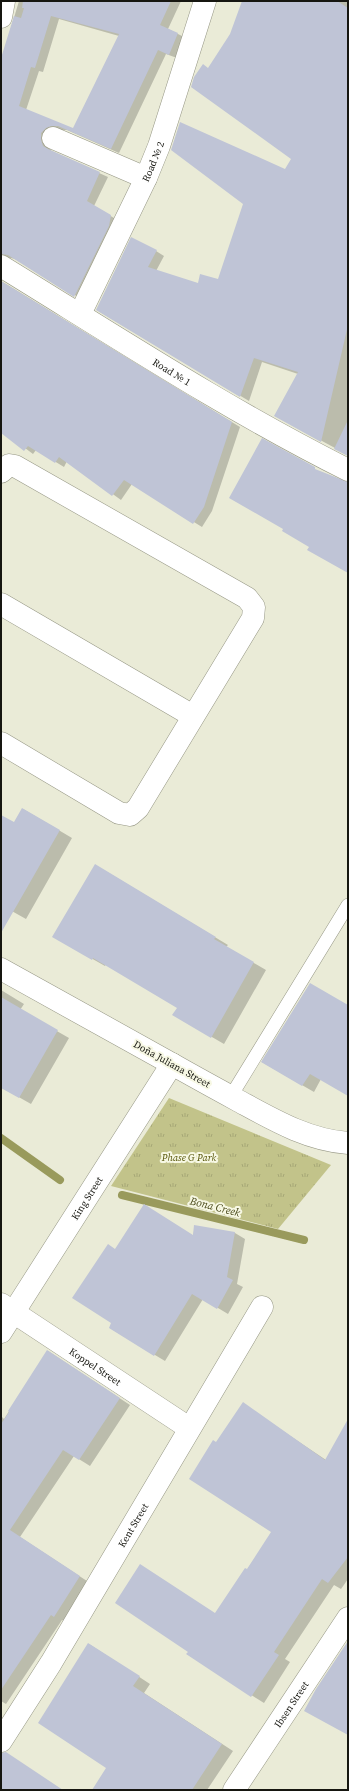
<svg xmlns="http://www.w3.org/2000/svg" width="349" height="1791" viewBox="0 0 349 1791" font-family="'Source Serif 4',serif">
  <defs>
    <pattern id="park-tufts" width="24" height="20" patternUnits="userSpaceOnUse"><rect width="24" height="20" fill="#c2c38a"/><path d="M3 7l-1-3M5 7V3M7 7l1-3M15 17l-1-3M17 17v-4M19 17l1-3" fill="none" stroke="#a6a776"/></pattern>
  </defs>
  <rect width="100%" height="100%" fill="#eaebd7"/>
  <path fill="url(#park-tufts)" d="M 169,1098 L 331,1165 L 278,1229 L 111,1186 Z"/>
  <path fill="#0003" fill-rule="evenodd" d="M 19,1 L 181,1 L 168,29 L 186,38 L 177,58 L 166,54 L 119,153 L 67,130 L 60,130 L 48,145 L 52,152 L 108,177 L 94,206 L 119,221 L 83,300 L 15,259 L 11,258 L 1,261 L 1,61 ZM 59,19 L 119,36 L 73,130 L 26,110 L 39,71 L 43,72 Z
    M 243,1 L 348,1 L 348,455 L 283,420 L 298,374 L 262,362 L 249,401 L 97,310 L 156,251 L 164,256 L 156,271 L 199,284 L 219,280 L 292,159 L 209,69 L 231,34 Z
    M 1,281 L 240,427 L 212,511 L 202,527 L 132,484 L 121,500 L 67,461 L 64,467 L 36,450 L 33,454 L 1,430 Z
    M 23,809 L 72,838 L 26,919 L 1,905 L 1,816 L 14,824 Z
    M 107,872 L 228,945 L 226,947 L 266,970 L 224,1044 L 174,1015 L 178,1007 L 106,964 L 105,966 L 54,937 Z
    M 1,990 L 24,1004 L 20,1010 L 69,1038 L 31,1104 L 1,1087 Z
    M 348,1006 L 348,1095 L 321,1079 L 314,1092 L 262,1062 Z
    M 195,1226 L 235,1233 L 245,1239 L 237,1284 L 243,1287 L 228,1314 L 203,1299 L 165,1361 L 110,1328 L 113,1323 L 115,1249 L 193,1236 Z
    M 48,1351 L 130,1405 L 90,1466 L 74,1456 L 20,1537 L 90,1583 L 65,1622 L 62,1620 L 6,1704 L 1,1701 L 1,1416 L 4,1419 Z
    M 243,1404 L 326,1460 L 348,1421 L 348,1579 L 341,1589 L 334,1585 L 285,1659 L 290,1662 L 264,1703 L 187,1654 L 247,1570 L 273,1531 L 216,1443 Z
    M 89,1644 L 150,1684 L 144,1693 L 233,1751 L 207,1790 L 93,1790 L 108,1768 Z"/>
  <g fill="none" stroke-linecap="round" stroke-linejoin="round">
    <path stroke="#999a5c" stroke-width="8" d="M 1,1138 L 60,1180
      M 122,1195 L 304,1240"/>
  </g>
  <path fill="#bfc4d6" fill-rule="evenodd" d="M 23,1 L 171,1 L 160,25 L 178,33 L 169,55 L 158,50 L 111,149 L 58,126 L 51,126 L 46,128 L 41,133 L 41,140 L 43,146 L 48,149 L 100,172 L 87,201 L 111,215 L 109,226 L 74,297 L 8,255 L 1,254 L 1,58 L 14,16 L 21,18 L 24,8 L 22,8 ZM 51,16 L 119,34 L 73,128 L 19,106 L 31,67 L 35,68 Z
    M 242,1 L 337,1 L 348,8 L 348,325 L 321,442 L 274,416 L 298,372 L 254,358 L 240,397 L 96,310 L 131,237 L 157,250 L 148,267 L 198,283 L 200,274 L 218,279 L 243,204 L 171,150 L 180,122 L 285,169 L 291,159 L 191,87 L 194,77 L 203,64 L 208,68 L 230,34 Z
    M 1,281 L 232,422 L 204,507 L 193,524 L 124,480 L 112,496 L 59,457 L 55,463 L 28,446 L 24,451 L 1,433 Z
    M 348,420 L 348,456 L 334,449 Z
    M 262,438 L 315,467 L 315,469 L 348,482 L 348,573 L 307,550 L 309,547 L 282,531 L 283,529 L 229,498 Z
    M 22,808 L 60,830 L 1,933 L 1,815 L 14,822 Z
    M 95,864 L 216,937 L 214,939 L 254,962 L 211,1038 L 172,1015 L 177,1008 L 93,958 L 92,960 L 52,937 Z
    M 310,983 L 348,1005 L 348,1096 L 310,1074 L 302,1086 L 261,1062 Z
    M 1,997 L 58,1030 L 19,1098 L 1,1088 Z
    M 144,1204 L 193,1235 L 194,1225 L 235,1232 L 227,1277 L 233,1280 L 217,1309 L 192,1294 L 154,1356 L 109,1328 L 111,1323 L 72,1298 L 108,1244 L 115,1249 Z
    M 47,1350 L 120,1398 L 79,1460 L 63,1450 L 10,1530 L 80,1576 L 54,1617 L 51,1615 L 1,1690 L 1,1424 L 9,1412 L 8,1411 Z
    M 243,1402 L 325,1460 L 348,1419 L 348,1557 L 328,1583 L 322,1579 L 274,1652 L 279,1655 L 251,1697 L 186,1654 L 188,1652 L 115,1603 L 140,1564 L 215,1613 L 245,1568 L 247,1569 L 271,1532 L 189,1479 L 213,1440 L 216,1442 Z
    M 348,1641 L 348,1735 L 304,1711 L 316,1689 Z
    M 88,1643 L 140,1676 L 133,1686 L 222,1744 L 192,1790 L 92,1790 L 106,1768 L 38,1723 Z
    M 6,1752 L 63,1790 L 1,1790 L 1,1753 Z"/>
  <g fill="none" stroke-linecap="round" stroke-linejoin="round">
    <defs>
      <path id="service" d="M 231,1096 L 348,905"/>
      <g id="minor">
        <path d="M 1,17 L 4,1"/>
        <path d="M 53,138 L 146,178"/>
        <path id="s1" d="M 1,266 C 115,336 228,410 348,470"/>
        <path id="s2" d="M 80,314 L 146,178 L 159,146 L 205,1"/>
        <path d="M 1,472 L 9,465 L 15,466 L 247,598 L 254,607 L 253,618 L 138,808 L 130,815 L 119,813 L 1,743"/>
        <path d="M 1,604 L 193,716"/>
        <path d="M 1,969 L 172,1064"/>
        <path id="s3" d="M 1,1304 L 189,1428"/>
        <path id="s4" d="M 1,1741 L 51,1663 L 262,1307"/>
        <path id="s5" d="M 234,1790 L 348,1618"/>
      </g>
      <g id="tertiary">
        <path id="s6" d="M 1,1332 L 172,1064 C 193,1076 215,1088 237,1100 C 272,1119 307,1140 348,1143"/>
      </g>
    </defs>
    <use href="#service" stroke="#969785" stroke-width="14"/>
    <use href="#minor" stroke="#969785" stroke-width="23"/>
    <use href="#tertiary" stroke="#969785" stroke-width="23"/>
    <use href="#service" stroke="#fff" stroke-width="13"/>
    <use href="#minor" stroke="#fff" stroke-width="22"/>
    <use href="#tertiary" stroke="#fff" stroke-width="22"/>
  </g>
  <g text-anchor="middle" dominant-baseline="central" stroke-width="4" stroke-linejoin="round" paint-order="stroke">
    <g font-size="10" fill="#161610" stroke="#f7f8e4">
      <text stroke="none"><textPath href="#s2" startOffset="169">Road № 2</textPath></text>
      <text stroke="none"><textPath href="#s1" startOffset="201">Road № 1</textPath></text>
      <text transform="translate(172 1064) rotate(29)">Doña Juliana Street</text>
      <text stroke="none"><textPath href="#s6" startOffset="159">King Street</textPath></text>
      <text stroke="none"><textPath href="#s3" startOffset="113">Koppel Street</textPath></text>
      <text stroke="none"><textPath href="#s4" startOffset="253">Kent Street</textPath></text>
      <text stroke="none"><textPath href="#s5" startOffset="103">Ibsen Street</textPath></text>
    </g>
    <g font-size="10" font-style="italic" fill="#555407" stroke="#f7f8e4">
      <text x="189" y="1157">Phase G Park</text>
    </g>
    <g font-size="11" font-style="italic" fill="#4a4a1a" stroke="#f7f8e4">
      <text transform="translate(215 1207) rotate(14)">Bona Creek</text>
    </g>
  </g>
  <rect width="349" height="1791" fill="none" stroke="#161610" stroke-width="4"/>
</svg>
